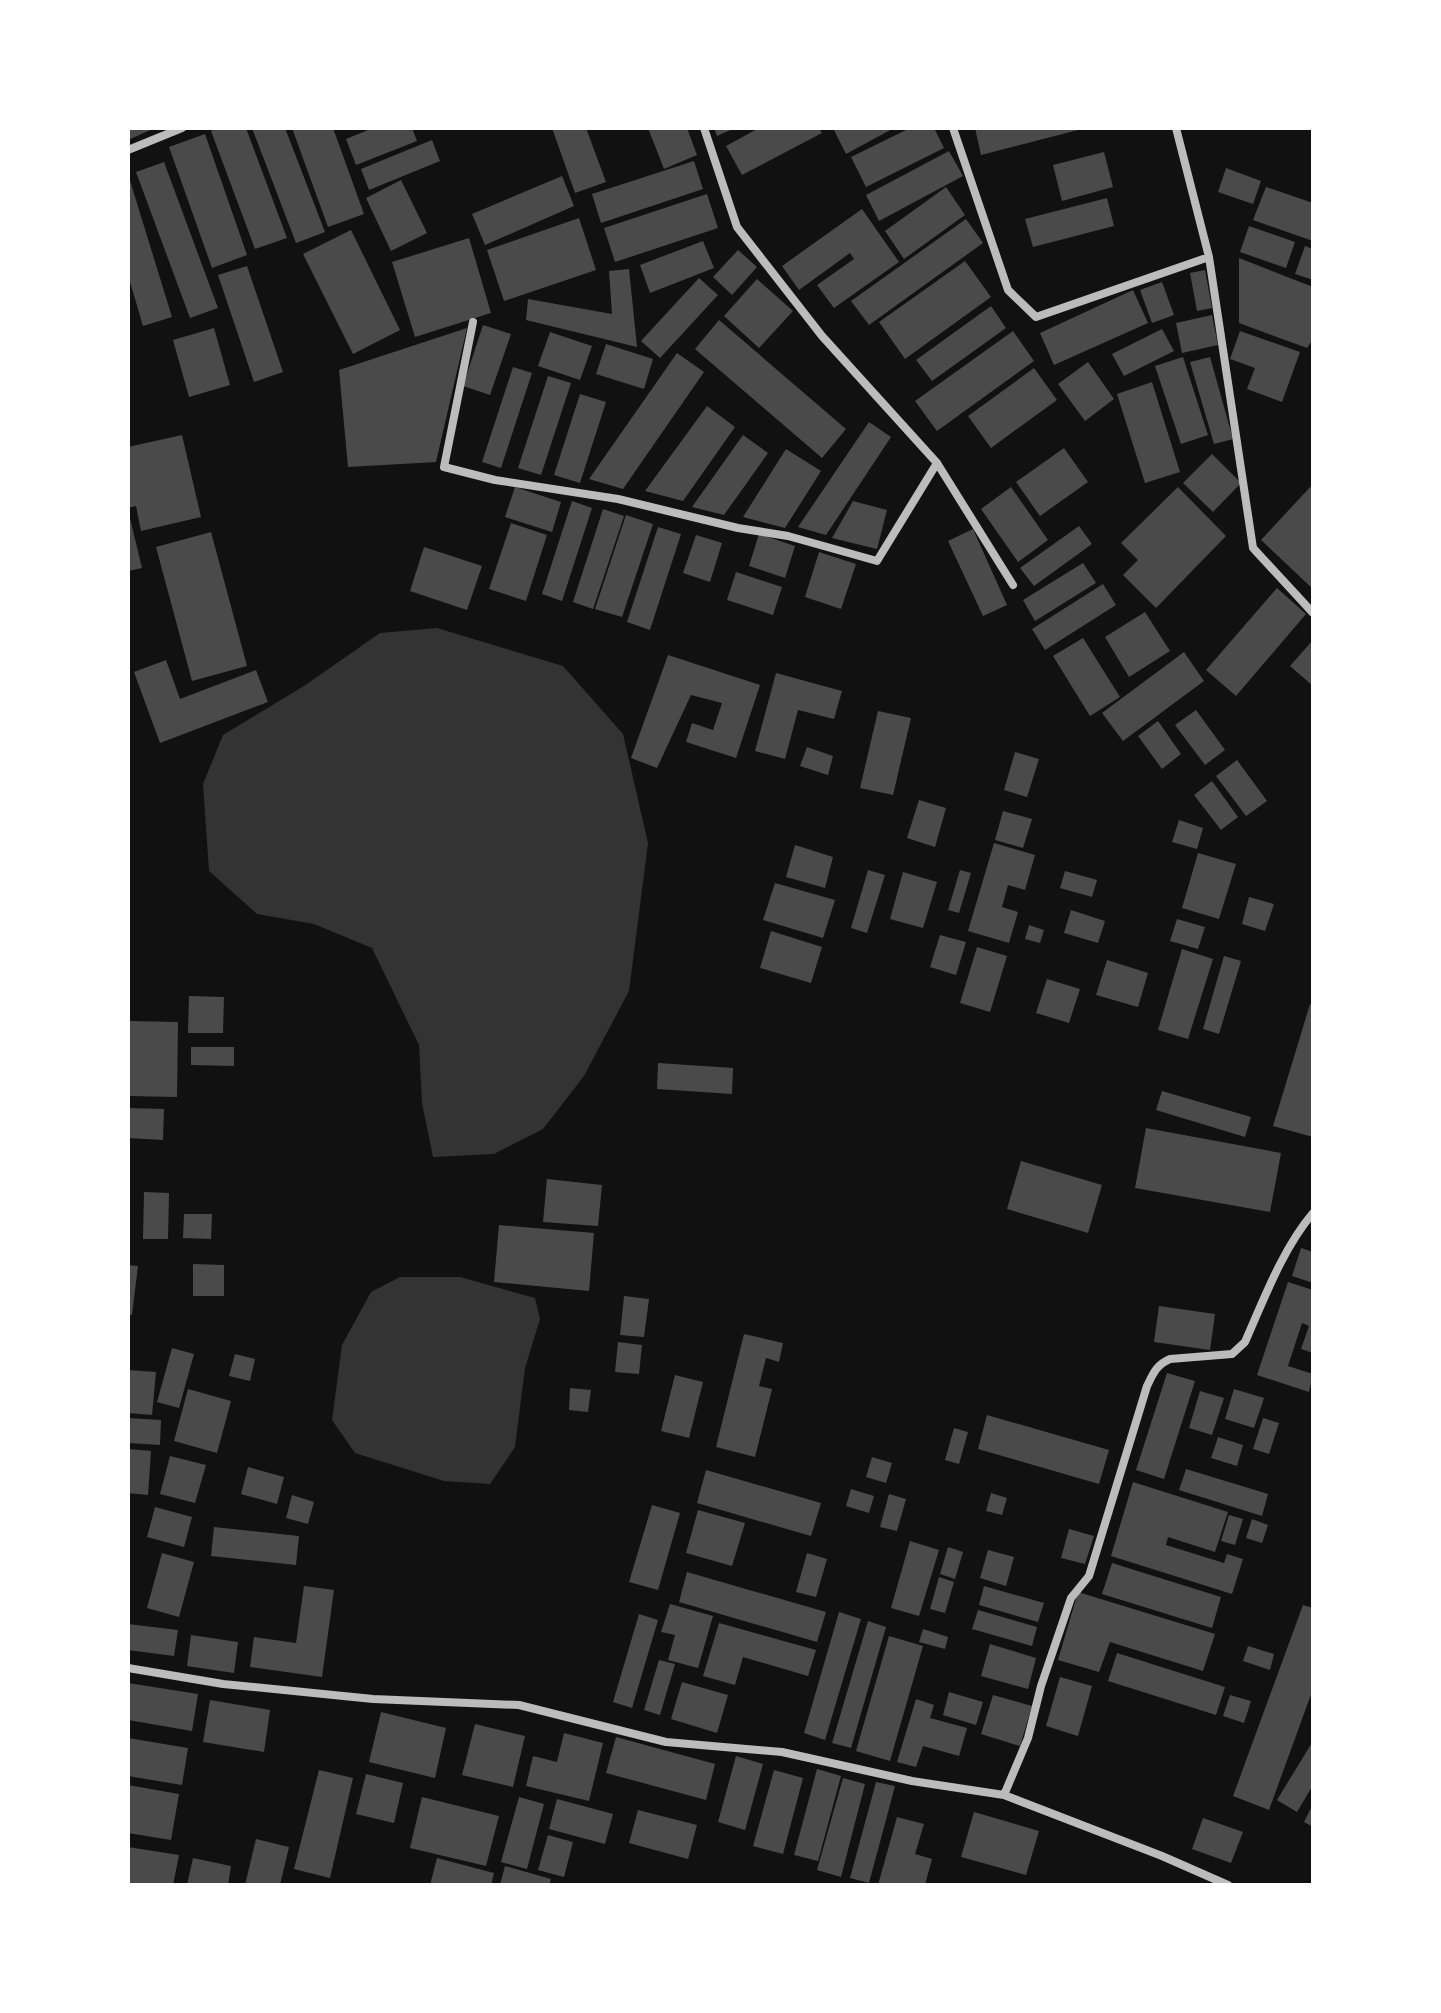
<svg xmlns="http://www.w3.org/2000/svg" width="1441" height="2013" viewBox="0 0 1441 2013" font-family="Lato,sans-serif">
  <rect width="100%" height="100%" fill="#111"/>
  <path fill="#333" d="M 437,628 L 563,666 L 623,734 L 648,843 L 629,991 L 584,1076 L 543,1129 L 494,1154 L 433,1157 L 422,1103 L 419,1045 L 372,948 L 314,924 L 257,914 L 209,871 L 203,784 L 223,735 L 304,686 L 380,633 Z
    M 400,1277 L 460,1277 L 535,1298 L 540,1319 L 525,1368 L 515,1447 L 490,1484 L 444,1481 L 355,1453 L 332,1420 L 342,1345 L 371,1292 Z"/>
  <path fill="#4a4a4a" d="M 128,128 L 155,128 L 128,140 Z
    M 219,128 L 246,128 L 287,238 L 255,249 L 211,131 Z
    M 252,128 L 285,128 L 325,232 L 296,243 Z
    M 292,128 L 333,128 L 364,214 L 328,227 Z
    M 373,128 L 412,128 L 417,141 L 356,165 L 346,139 Z
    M 552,128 L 586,128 L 606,182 L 575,193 Z
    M 648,128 L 687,128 L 697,155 L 664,169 Z
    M 714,128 L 735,128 L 717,136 Z
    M 759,128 L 819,128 L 822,133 L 742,175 L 726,146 Z
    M 833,128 L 894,128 L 846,154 Z
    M 910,128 L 934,128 L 944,148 L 866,187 L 851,157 Z
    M 975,128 L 1082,128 L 1082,129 L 981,155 Z
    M 205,134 L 247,255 L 212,268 L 169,147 Z
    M 432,140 L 440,161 L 369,190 L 361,169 Z
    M 949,151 L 963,176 L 879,221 L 866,195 Z
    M 1104,152 L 1113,187 L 1062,201 L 1053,165 Z
    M 694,161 L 703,189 L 601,223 L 592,194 Z
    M 164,162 L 218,308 L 190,318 L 136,172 Z
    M 1226,168 L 1261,181 L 1253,204 L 1218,192 Z
    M 128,174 L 172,317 L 143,326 L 128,275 Z
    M 562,176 L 574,206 L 485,245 L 472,214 Z
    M 401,180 L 427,233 L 391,251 L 366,198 Z
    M 946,187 L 965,215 L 904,259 L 885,231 Z
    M 1266,187 L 1313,203 L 1313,241 L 1253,220 Z
    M 707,194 L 718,228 L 615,262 L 604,228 Z
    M 1107,198 L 1114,226 L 1033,247 L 1025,219 Z
    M 862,209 L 899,262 L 834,308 L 817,285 L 854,259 L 850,253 L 799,290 L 782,266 Z
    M 579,218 L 596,270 L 504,301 L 487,250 Z
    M 966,219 L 983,243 L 869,325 L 851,301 Z
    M 1249,226 L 1295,242 L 1286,268 L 1240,252 Z
    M 351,230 L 400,330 L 353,354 L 303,254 Z
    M 469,238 L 491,313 L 415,337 L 392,262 Z
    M 703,241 L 714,268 L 650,293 L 640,265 Z
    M 1305,246 L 1313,249 L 1313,280 L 1295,274 Z
    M 738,250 L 757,267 L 732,295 L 713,277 Z
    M 1239,258 L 1313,287 L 1313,339 L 1307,348 L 1239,323 Z
    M 965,261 L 991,297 L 905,359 L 879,322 Z
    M 247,266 L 283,372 L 254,382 L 218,275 Z
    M 629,269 L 637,347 L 526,320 L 528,299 L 612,314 L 609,271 Z
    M 1205,270 L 1212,308 L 1197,311 L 1190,273 Z
    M 699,278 L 718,295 L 660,358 L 641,341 Z
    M 757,279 L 793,311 L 759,348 L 724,316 Z
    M 1162,282 L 1174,315 L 1152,323 L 1140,290 Z
    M 1133,290 L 1148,323 L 1054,365 L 1040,333 Z
    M 991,306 L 1006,328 L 932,381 L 916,360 Z
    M 1212,315 L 1218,345 L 1182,353 L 1176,323 Z
    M 719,320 L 846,429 L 822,458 L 695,349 Z
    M 483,325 L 511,334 L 490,395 L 463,386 Z
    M 214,328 L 230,385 L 189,397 L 173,340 Z
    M 467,328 L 436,462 L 348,467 L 339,370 Z
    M 1162,329 L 1174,351 L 1124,376 L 1112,354 Z
    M 1013,331 L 1034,361 L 937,431 L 915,401 Z
    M 1240,331 L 1300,352 L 1282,402 L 1247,389 L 1255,368 L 1230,359 Z
    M 550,332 L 592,346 L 580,380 L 538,366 Z
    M 606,344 L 653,359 L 644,389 L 596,374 Z
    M 677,353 L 704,372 L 623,489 L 589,479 Z
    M 1183,357 L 1208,435 L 1181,444 L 1155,366 Z
    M 1210,357 L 1233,439 L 1214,444 L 1190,362 Z
    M 1088,362 L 1114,399 L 1085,421 L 1058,384 Z
    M 513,367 L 532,373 L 501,468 L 482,462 Z
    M 1034,368 L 1057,400 L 991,448 L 968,416 Z
    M 548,376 L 571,383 L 541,475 L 518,468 Z
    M 1152,382 L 1180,472 L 1145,483 L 1117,394 Z
    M 580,394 L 606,402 L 580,483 L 554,475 Z
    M 707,406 L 735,427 L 683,501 L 645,491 Z
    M 869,422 L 891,437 L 826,535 L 798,527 Z
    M 182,435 L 201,517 L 141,531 L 136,506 L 128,508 L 128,447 Z
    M 743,435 L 768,453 L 724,515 L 692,507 Z
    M 1064,448 L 1088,482 L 1040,516 L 1016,482 Z
    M 786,449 L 821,471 L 785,528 L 743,517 Z
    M 1212,454 L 1241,483 L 1213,512 L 1183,483 Z
    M 1313,484 L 1313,589 L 1261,540 Z
    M 515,487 L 561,502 L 552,532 L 505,517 Z
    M 1011,487 L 1048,540 L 1018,562 L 981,509 Z
    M 1178,487 L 1226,536 L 1156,608 L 1123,575 L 1138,560 L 1121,543 Z
    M 572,501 L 592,508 L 562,601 L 542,594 Z
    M 853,501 L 887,510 L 877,549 L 832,538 Z
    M 603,509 L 624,516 L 593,609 L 573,602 Z
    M 128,510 L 142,568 L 128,571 Z
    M 626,515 L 653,524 L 622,617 L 595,609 Z
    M 511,523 L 547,535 L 526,601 L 489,589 Z
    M 1079,526 L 1092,544 L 1034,586 L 1020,568 Z
    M 658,527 L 681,534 L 650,630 L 627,622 Z
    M 973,529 L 1007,605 L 983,616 L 948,541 Z
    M 211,532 L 247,666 L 192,681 L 156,547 Z
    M 759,534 L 795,546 L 785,578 L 749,566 Z
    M 696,535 L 722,543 L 710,582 L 683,573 Z
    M 424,547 L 482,566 L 467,610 L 410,591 Z
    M 819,552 L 856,564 L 841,609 L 805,597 Z
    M 1083,563 L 1096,583 L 1035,621 L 1023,600 Z
    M 736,572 L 782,587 L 773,615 L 727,600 Z
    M 1103,584 L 1116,605 L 1045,650 L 1032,629 Z
    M 1277,588 L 1306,614 L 1236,696 L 1206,670 Z
    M 1145,612 L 1170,651 L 1129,677 L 1105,637 Z
    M 1083,638 L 1120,697 L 1090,716 L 1053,656 Z
    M 1313,640 L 1313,686 L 1290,666 Z
    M 1184,652 L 1204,681 L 1123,741 L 1102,713 Z
    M 668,655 L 760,685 L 736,758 L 686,742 L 692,723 L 713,730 L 722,703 L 691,695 L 657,768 L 631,758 Z
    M 166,660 L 180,699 L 256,670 L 268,702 L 160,743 L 134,672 Z
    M 776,673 L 842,691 L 834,719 L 798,710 L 785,759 L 755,751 Z
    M 1196,710 L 1225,750 L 1205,765 L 1175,725 Z
    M 878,711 L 911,718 L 893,795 L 860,788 Z
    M 1158,721 L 1181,754 L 1162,769 L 1138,736 Z
    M 807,747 L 833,756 L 828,775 L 800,766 Z
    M 1015,752 L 1039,759 L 1027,797 L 1004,790 Z
    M 1237,760 L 1267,801 L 1246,816 L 1216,776 Z
    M 1212,781 L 1238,817 L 1221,830 L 1194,795 Z
    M 919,800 L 946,808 L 935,847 L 907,838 Z
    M 1003,811 L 1032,819 L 1023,848 L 995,840 Z
    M 1179,820 L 1203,828 L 1197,849 L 1172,842 Z
    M 994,843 L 1035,855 L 1025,890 L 1008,885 L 1002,907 L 1018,912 L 1009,943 L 968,931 Z
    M 795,845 L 833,857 L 825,888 L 786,877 Z
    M 1198,853 L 1236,864 L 1219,919 L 1182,908 Z
    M 868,870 L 885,875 L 867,933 L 851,928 Z
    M 960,870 L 971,873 L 959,913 L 948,910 Z
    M 1065,871 L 1097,880 L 1092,897 L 1060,888 Z
    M 903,872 L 937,882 L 923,928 L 890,919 Z
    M 775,883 L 835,900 L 823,938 L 763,920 Z
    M 1249,897 L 1274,904 L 1265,931 L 1242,924 Z
    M 1071,910 L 1105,921 L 1098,943 L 1064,933 Z
    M 1177,919 L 1205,927 L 1198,949 L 1170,941 Z
    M 1029,925 L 1044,930 L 1040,943 L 1025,939 Z
    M 771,931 L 822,947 L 811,983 L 760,968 Z
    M 940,935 L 966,942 L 956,975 L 930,967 Z
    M 977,947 L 1007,956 L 990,1012 L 960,1003 Z
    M 1182,949 L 1213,959 L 1188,1039 L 1158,1030 Z
    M 1224,956 L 1241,961 L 1219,1034 L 1203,1029 Z
    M 1107,960 L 1148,973 L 1138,1007 L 1096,995 Z
    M 1047,979 L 1080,989 L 1069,1023 L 1036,1013 Z
    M 189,996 L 224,997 L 223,1033 L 188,1033 Z
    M 1310,1004 L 1313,1005 L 1313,1137 L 1273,1126 Z
    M 128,1021 L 178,1022 L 177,1097 L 128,1096 Z
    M 191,1047 L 234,1047 L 234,1066 L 191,1065 Z
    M 658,1063 L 733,1068 L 732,1094 L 657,1089 Z
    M 1162,1091 L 1251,1117 L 1245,1137 L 1156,1110 Z
    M 128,1108 L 164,1109 L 163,1140 L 128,1138 Z
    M 1146,1128 L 1281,1153 L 1270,1212 L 1135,1188 Z
    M 1021,1161 L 1102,1185 L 1088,1233 L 1007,1209 Z
    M 547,1179 L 602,1185 L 598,1226 L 543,1222 Z
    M 144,1192 L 169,1193 L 168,1239 L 143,1239 Z
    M 184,1214 L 212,1214 L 211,1239 L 183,1238 Z
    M 499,1225 L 594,1233 L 589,1291 L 494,1282 Z
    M 1301,1248 L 1313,1252 L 1313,1283 L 1292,1276 Z
    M 193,1264 L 224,1265 L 224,1296 L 193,1296 Z
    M 128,1265 L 138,1266 L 132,1315 L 128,1315 Z
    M 1288,1282 L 1313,1290 L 1313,1353 L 1301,1349 L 1309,1326 L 1302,1323 L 1288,1366 L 1313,1374 L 1309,1392 L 1257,1375 Z
    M 624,1296 L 649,1299 L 644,1337 L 620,1335 Z
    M 1159,1306 L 1215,1314 L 1210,1350 L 1154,1342 Z
    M 744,1334 L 783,1343 L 779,1362 L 766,1358 L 759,1386 L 772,1389 L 755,1457 L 716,1447 Z
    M 618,1342 L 642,1345 L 639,1374 L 615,1372 Z
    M 172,1348 L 194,1354 L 179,1408 L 157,1402 Z
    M 235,1354 L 255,1359 L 250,1381 L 229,1376 Z
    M 128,1370 L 156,1372 L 152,1415 L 128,1413 Z
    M 1167,1373 L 1195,1381 L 1164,1479 L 1136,1470 Z
    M 675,1375 L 703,1382 L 689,1438 L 661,1431 Z
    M 570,1388 L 591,1390 L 588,1412 L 569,1410 Z
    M 188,1389 L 231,1401 L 217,1453 L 174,1441 Z
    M 1234,1389 L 1264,1398 L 1254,1428 L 1225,1419 Z
    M 1200,1391 L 1224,1398 L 1212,1435 L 1189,1428 Z
    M 987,1415 L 1109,1450 L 1099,1484 L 978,1449 Z
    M 128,1418 L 161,1420 L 160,1445 L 128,1443 Z
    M 1263,1418 L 1279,1423 L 1269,1454 L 1253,1449 Z
    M 954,1428 L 968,1432 L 959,1464 L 945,1460 Z
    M 1218,1437 L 1243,1445 L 1237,1466 L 1211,1458 Z
    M 128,1449 L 151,1451 L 148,1495 L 128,1493 Z
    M 170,1456 L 206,1465 L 195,1503 L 160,1494 Z
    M 872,1457 L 892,1463 L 886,1483 L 866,1477 Z
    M 248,1467 L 284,1477 L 277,1504 L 241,1494 Z
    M 1186,1469 L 1268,1494 L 1262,1516 L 1179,1490 Z
    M 706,1470 L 821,1503 L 811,1536 L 697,1503 Z
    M 1133,1482 L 1228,1512 L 1215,1552 L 1168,1537 L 1166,1545 L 1224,1563 L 1227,1554 L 1243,1559 L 1232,1594 L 1111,1556 Z
    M 851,1489 L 874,1496 L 869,1513 L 846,1506 Z
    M 991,1493 L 1007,1498 L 1002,1515 L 986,1511 Z
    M 889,1494 L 906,1499 L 897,1531 L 880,1527 Z
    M 292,1495 L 314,1502 L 308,1524 L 286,1518 Z
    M 652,1505 L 680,1513 L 658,1590 L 629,1582 Z
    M 155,1507 L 192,1517 L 184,1547 L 147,1537 Z
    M 698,1510 L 745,1523 L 732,1566 L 686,1553 Z
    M 1229,1515 L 1243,1519 L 1235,1545 L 1221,1541 Z
    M 1252,1519 L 1268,1525 L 1262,1543 L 1246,1538 Z
    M 214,1527 L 299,1536 L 296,1565 L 211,1556 Z
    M 1069,1529 L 1094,1536 L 1085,1564 L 1061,1558 Z
    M 910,1541 L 939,1550 L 919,1616 L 891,1608 Z
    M 948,1547 L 963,1552 L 955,1579 L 940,1574 Z
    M 988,1550 L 1014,1557 L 1006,1586 L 980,1578 Z
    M 162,1553 L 194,1562 L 179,1617 L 147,1608 Z
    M 807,1553 L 827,1559 L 816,1597 L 796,1592 Z
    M 1112,1563 L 1221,1597 L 1212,1628 L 1102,1594 Z
    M 687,1572 L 826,1612 L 817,1642 L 679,1602 Z
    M 939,1577 L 954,1582 L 945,1613 L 930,1609 Z
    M 304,1586 L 334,1590 L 322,1677 L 250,1667 L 254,1637 L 296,1643 Z
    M 984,1586 L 1044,1603 L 1038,1622 L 979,1605 Z
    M 1078,1592 L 1215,1634 L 1203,1671 L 1110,1642 L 1099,1672 L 1058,1660 Z
    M 670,1604 L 713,1616 L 698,1668 L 668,1660 L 675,1635 L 661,1632 Z
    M 1303,1605 L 1313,1608 L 1313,1689 L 1269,1810 L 1233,1796 Z
    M 978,1610 L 1037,1627 L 1032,1646 L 972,1629 Z
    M 839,1612 L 861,1619 L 825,1740 L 804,1733 Z
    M 639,1614 L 658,1620 L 632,1708 L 613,1702 Z
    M 868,1621 L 886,1627 L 851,1748 L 832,1743 Z
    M 719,1623 L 816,1650 L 808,1676 L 743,1657 L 735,1685 L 703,1676 Z
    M 128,1624 L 178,1630 L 174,1656 L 128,1650 Z
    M 923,1629 L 948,1637 L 945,1649 L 919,1642 Z
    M 191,1635 L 238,1642 L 234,1673 L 187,1666 Z
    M 889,1636 L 923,1646 L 890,1761 L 856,1751 Z
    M 990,1644 L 1036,1658 L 1028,1689 L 981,1676 Z
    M 1248,1646 L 1274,1654 L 1270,1670 L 1243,1661 Z
    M 1117,1653 L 1225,1687 L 1216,1715 L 1108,1681 Z
    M 659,1660 L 675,1664 L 660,1715 L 644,1710 Z
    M 1060,1677 L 1092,1686 L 1078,1736 L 1046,1726 Z
    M 682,1682 L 728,1695 L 717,1733 L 671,1719 Z
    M 128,1683 L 198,1694 L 192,1731 L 128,1720 Z
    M 949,1692 L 983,1702 L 976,1725 L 943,1715 Z
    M 993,1695 L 1032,1706 L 1020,1746 L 981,1734 Z
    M 1230,1695 L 1251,1701 L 1244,1723 L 1223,1716 Z
    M 916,1699 L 934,1705 L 930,1718 L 967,1728 L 959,1756 L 923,1746 L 916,1767 L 897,1762 Z
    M 210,1700 L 270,1710 L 264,1752 L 203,1742 Z
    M 381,1712 L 446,1728 L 435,1778 L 369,1762 Z
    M 475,1724 L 525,1736 L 513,1787 L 462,1775 Z
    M 564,1733 L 603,1743 L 589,1801 L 526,1786 L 533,1756 L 557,1762 Z
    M 616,1737 L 715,1764 L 706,1800 L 606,1773 Z
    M 128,1738 L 188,1748 L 182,1785 L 128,1776 Z
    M 1313,1741 L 1313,1785 L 1297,1812 L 1277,1800 Z
    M 736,1756 L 763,1764 L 745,1830 L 718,1822 Z
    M 817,1769 L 841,1776 L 818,1861 L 794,1855 Z
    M 319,1770 L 353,1778 L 330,1878 L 294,1869 Z
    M 774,1770 L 803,1778 L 783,1854 L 753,1846 Z
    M 366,1774 L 403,1783 L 394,1823 L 356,1814 Z
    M 843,1778 L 865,1784 L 841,1877 L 817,1870 Z
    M 876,1782 L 895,1786 L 869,1883 L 850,1878 Z
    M 128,1785 L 179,1794 L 171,1840 L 128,1833 Z
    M 422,1797 L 499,1816 L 486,1866 L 410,1848 Z
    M 519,1797 L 544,1804 L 527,1869 L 501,1862 Z
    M 557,1799 L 613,1814 L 605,1844 L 549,1829 Z
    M 1313,1804 L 1313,1827 L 1304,1822 Z
    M 638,1810 L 697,1825 L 688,1859 L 629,1843 Z
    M 974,1812 L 1039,1831 L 1026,1875 L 961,1857 Z
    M 897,1817 L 924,1824 L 915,1854 L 932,1859 L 925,1885 L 878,1885 Z
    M 1203,1818 L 1243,1832 L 1231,1863 L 1192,1849 Z
    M 548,1835 L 573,1842 L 564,1877 L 538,1870 Z
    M 256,1839 L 289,1847 L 280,1885 L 245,1885 Z
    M 128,1847 L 179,1855 L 173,1885 L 128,1885 Z
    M 193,1858 L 231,1866 L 228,1885 L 187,1885 Z
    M 437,1858 L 494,1873 L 491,1885 L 430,1885 Z
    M 505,1866 L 551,1879 L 549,1885 L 500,1885 Z"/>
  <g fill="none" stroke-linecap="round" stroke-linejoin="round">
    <path stroke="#bcbcbc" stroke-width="8" d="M 704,128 L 737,227 L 822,336 L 937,463 L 1013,585
      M 953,128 L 1008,290 L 1036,317 L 1209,257 L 1253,548 L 1313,613
      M 1176,128 L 1209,257
      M 128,150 L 182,128
      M 473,322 L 444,467 L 495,480 L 618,499 L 738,528 L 788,536 L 877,561 L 937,463
      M 128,1668 L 223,1684 L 373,1699 L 519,1705 L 666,1742 L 782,1752 L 912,1781 L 1004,1795 L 1162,1856 L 1228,1885
      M 1004,1795 L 1028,1738 L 1041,1686 L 1071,1598 L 1089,1576 L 1147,1386 C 1153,1374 1156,1365 1170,1359 L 1232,1354 L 1245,1342 C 1264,1299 1283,1248 1313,1213"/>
  </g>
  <rect width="1441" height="2013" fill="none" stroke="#ffffff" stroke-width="260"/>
</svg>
